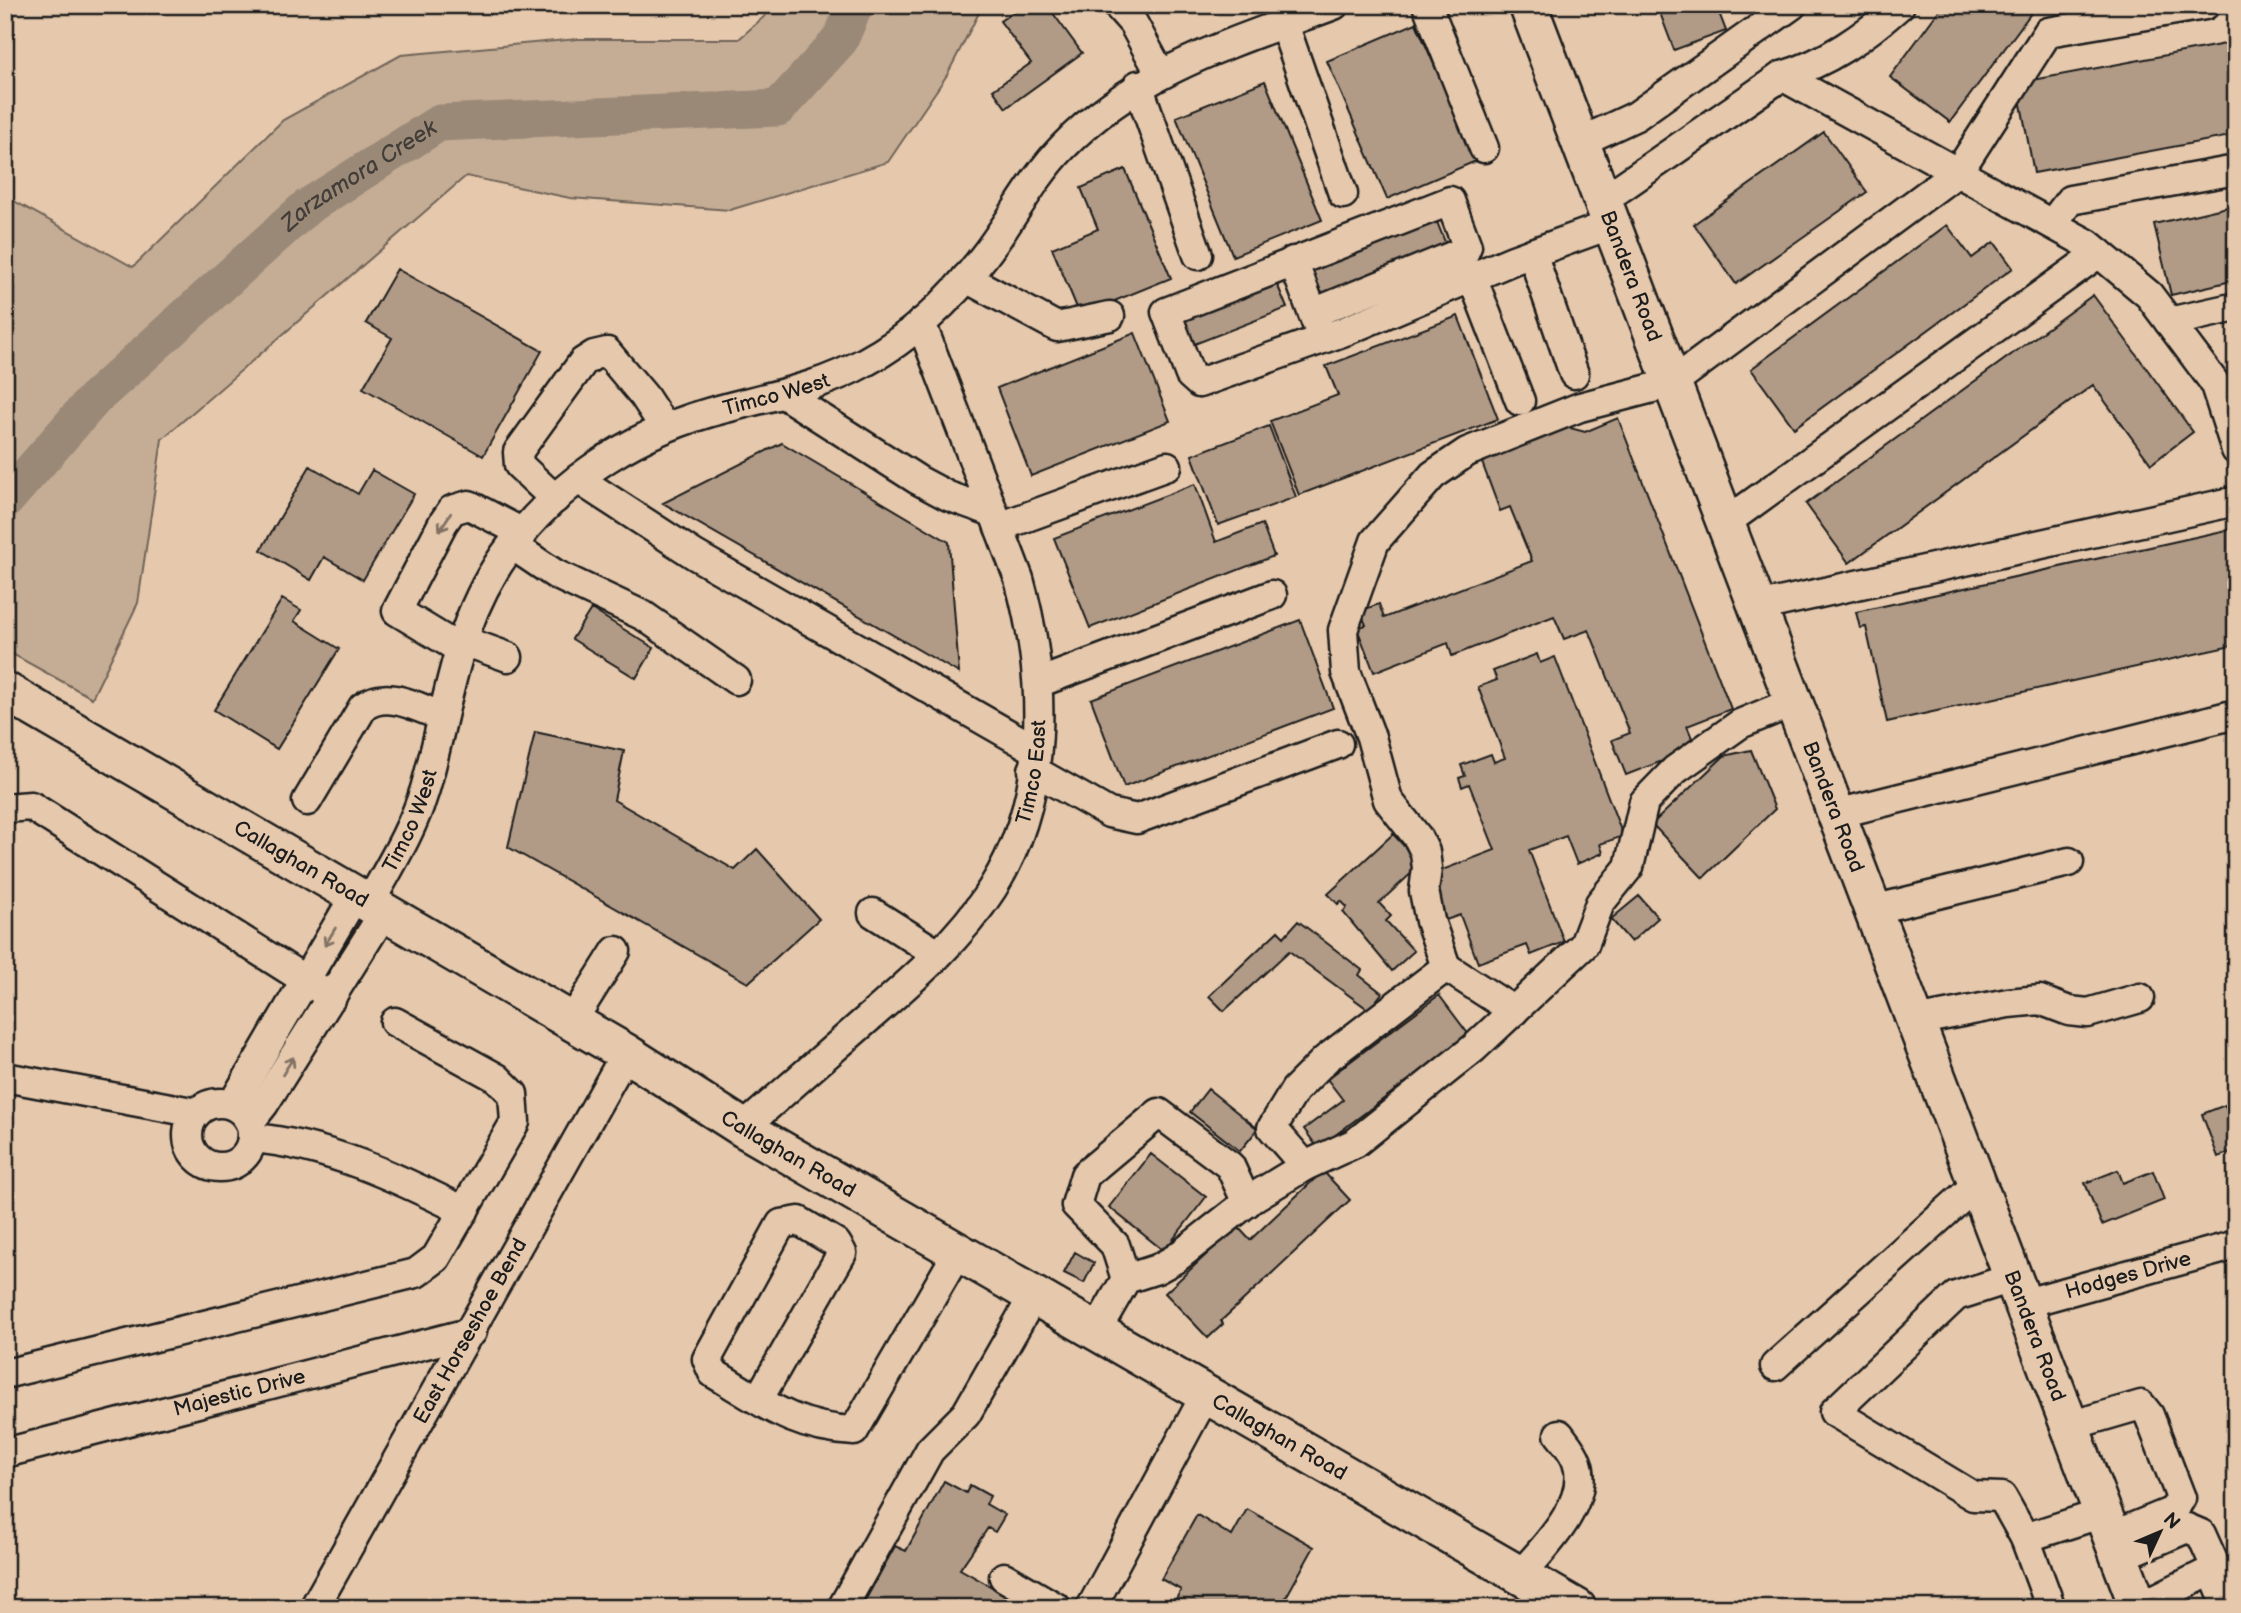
<svg xmlns="http://www.w3.org/2000/svg" width="2241" height="1613" viewBox="0 0 2241 1613" font-family="'Balsamiq Sans',sans-serif">
  <rect width="100%" height="100%" fill="#e6c9ad"/>
  <filter id="ink" filterUnits="userSpaceOnUse"><feTurbulence type="fractalNoise" baseFrequency=".0143" numOctaves="2"/><feDisplacementMap in="SourceGraphic" scale="14" xChannelSelector="R" yChannelSelector="G"/><feConvolveMatrix kernelMatrix="1 2 1 2 8 2 1 2 1" color-interpolation-filters="sRGB"/></filter>
  <g filter="url(#ink)">
    <path fill="#c5ad95" stroke="#706458" stroke-width="2" d="M 777,5 L 983,5 L 947,75 L 888,162 L 730,210 L 570,198 L 466,176 L 162,439 L 138,603 L 92,698 L 5,650 L 5,196 L 133,267 L 283,120 L 401,55 L 578,39 L 739,39 Z"/>
    <g fill="none" stroke-linecap="round" stroke-linejoin="round">
      <path stroke="#9b8978" stroke-width="37" id="s1" d="M 5,501 L 94,399 L 307,207 L 439,123 L 778,108 L 840,40 L 855,5"/>
    </g>
    <path fill="#b19b87" stroke="#1c1c1c" stroke-width="2" d="M 1013,5 L 1047,5 L 1082,53 L 1006,108 L 993,90 L 1031,63 L 1000,21 L 1016,10 Z
      M 1657,5 L 1716,5 L 1726,31 L 1674,50 Z
      M 1943,5 L 2037,5 L 1950,122 L 1890,77 Z
      M 1416,23 L 1476,161 L 1387,199 L 1327,61 Z
      M 2236,42 L 2236,135 L 2034,173 L 2017,83 Z
      M 1265,81 L 1322,220 L 1233,256 L 1176,117 Z
      M 1824,132 L 1867,192 L 1736,284 L 1694,224 Z
      M 1125,169 L 1171,278 L 1080,315 L 1052,248 L 1098,229 L 1081,188 Z
      M 2236,205 L 2236,280 L 2171,295 L 2154,224 Z
      M 1435,217 L 1447,247 L 1321,296 L 1309,267 Z
      M 1947,225 L 1972,258 L 1994,242 L 2013,268 L 1794,428 L 1751,369 Z
      M 397,269 L 542,351 L 483,456 L 363,388 L 392,338 L 366,323 Z
      M 1275,279 L 1287,308 L 1192,345 L 1180,315 Z
      M 2093,295 L 2193,432 L 2151,464 L 2093,385 L 1849,563 L 1806,504 Z
      M 1458,316 L 1498,419 L 1299,495 L 1270,421 L 1338,395 L 1326,366 Z
      M 1135,333 L 1170,421 L 1031,476 L 997,388 Z
      M 1618,418 L 1731,709 L 1687,726 L 1696,748 L 1626,775 L 1612,740 L 1630,733 L 1589,630 L 1564,639 L 1554,616 L 1452,656 L 1448,643 L 1374,672 L 1357,628 L 1366,625 L 1360,611 L 1379,604 L 1384,618 L 1532,561 L 1510,507 L 1500,511 L 1480,457 L 1563,426 L 1585,432 Z
      M 1269,426 L 1296,497 L 1218,525 L 1192,455 Z
      M 782,443 L 949,542 L 959,673 L 663,503 Z
      M 310,466 L 358,494 L 372,470 L 414,494 L 363,580 L 324,557 L 311,580 L 261,550 Z
      M 1195,484 L 1216,542 L 1262,524 L 1274,556 L 1090,628 L 1054,538 Z
      M 2236,528 L 2236,645 L 1887,722 L 1866,627 L 1860,628 L 1856,612 Z
      M 282,599 L 301,610 L 294,621 L 339,649 L 277,749 L 214,710 Z
      M 591,609 L 654,648 L 636,678 L 572,639 Z
      M 1300,620 L 1333,708 L 1124,787 L 1091,699 Z
      M 1537,654 L 1540,663 L 1555,657 L 1623,836 L 1600,844 L 1603,853 L 1577,864 L 1566,836 L 1529,850 L 1564,942 L 1531,955 L 1527,945 L 1478,963 L 1460,915 L 1446,920 L 1429,875 L 1495,850 L 1469,784 L 1462,787 L 1459,778 L 1465,776 L 1461,765 L 1491,754 L 1494,762 L 1505,758 L 1478,687 L 1497,680 L 1493,671 Z
      M 535,732 L 624,751 L 614,800 L 735,870 L 757,849 L 819,919 L 748,983 L 508,847 Z
      M 1751,750 L 1775,809 L 1703,878 L 1652,824 L 1724,756 Z
      M 1393,834 L 1417,860 L 1411,865 L 1415,870 L 1379,903 L 1391,916 L 1386,921 L 1414,951 L 1392,971 L 1343,912 L 1347,907 L 1341,901 L 1338,904 L 1328,894 Z
      M 1639,896 L 1658,918 L 1631,942 L 1611,919 Z
      M 1298,921 L 1362,970 L 1359,975 L 1382,993 L 1369,1010 L 1289,951 L 1224,1011 L 1209,996 L 1278,931 L 1284,937 Z
      M 1439,995 L 1469,1035 L 1318,1148 L 1304,1129 L 1343,1100 L 1327,1079 Z
      M 1208,1089 L 1258,1129 L 1240,1151 L 1190,1112 Z
      M 2225,1105 L 2231,1121 L 2236,1120 L 2236,1150 L 2218,1157 L 2202,1114 Z
      M 1151,1154 L 1206,1197 L 1164,1251 L 1109,1207 Z
      M 2118,1170 L 2123,1183 L 2153,1171 L 2164,1200 L 2102,1225 L 2085,1183 Z
      M 1323,1171 L 1350,1200 L 1221,1321 L 1223,1324 L 1208,1338 L 1165,1293 L 1237,1226 L 1250,1240 Z
      M 1075,1252 L 1094,1263 L 1084,1283 L 1064,1273 Z
      M 944,1481 L 966,1493 L 970,1485 L 990,1496 L 986,1504 L 1005,1515 L 995,1532 L 988,1528 L 960,1569 L 1013,1599 L 1008,1608 L 861,1608 L 895,1546 L 906,1551 Z
      M 1247,1509 L 1314,1547 L 1280,1608 L 1171,1608 L 1181,1590 L 1161,1579 L 1197,1515 L 1232,1536 Z"/>
    <g fill="none" stroke-linecap="round" stroke-linejoin="round">
      <defs>
        <g id="minor">
          <path d="M 1117,5 L 1133,23 L 1160,73"/>
          <path d="M 1427,5 L 1484,148"/>
          <path d="M 1284,24 L 1343,194"/>
          <path d="M 1782,76 C 1827,63 1865,36 1900,5"/>
          <path d="M 1138,85 L 1198,255"/>
          <path d="M 1580,142 L 1636,116 L 1792,5"/>
          <path d="M 1603,200 L 1782,76 L 2088,244 L 2149,295 L 2214,382 L 2236,450"/>
          <path d="M 2052,224 L 2070,200 L 2236,170"/>
          <path d="M 1532,253 L 1574,374"/>
          <path d="M 1293,261 L 1319,330"/>
          <path d="M 1472,277 L 1520,401"/>
          <path d="M 966,278 L 1057,327 L 1110,316"/>
          <path d="M 1313,313 L 1465,251 L 1467,246 L 1450,201 L 1166,312 L 1190,375 L 1199,383 L 1345,331 L 1513,260 L 1612,224"/>
          <path d="M 2169,322 L 2236,307"/>
          <path d="M 785,395 L 918,480 L 948,496 L 993,512"/>
          <path d="M 578,479 L 695,555 L 1036,750"/>
          <path d="M 555,499 L 519,465 L 518,452 L 583,362 L 594,355 L 607,352 L 644,396 L 665,428"/>
          <path d="M 1725,523 L 2099,253"/>
          <path d="M 999,527 L 1167,466"/>
          <path d="M 512,545 L 555,574 L 644,616 L 736,680"/>
          <path d="M 1757,607 L 2236,501"/>
          <path d="M 461,640 L 508,657"/>
          <path d="M 458,648 L 397,611 L 443,523 L 452,510 L 469,505 L 523,533"/>
          <path d="M 1038,683 L 1272,595"/>
          <path d="M 1033,770 L 1109,813 L 1137,819 L 1338,744"/>
          <path d="M 307,801 L 363,707 C 387,689 416,707 441,716"/>
          <path d="M 5,808 L 31,806 L 332,997"/>
          <path d="M 1836,814 L 2236,714"/>
          <path id="s2" d="M 370,902 C 390,866 413,829 425,789 C 450,702 454,621 511,546 C 565,476 641,429 726,408 C 774,395 821,387 865,362 C 912,337 953,297 985,255 C 1012,220 1032,179 1063,147 C 1139,69 1235,42 1334,5"/>
          <path d="M 1872,910 L 2069,862"/>
          <path d="M 873,913 L 938,954"/>
          <path d="M 1446,967 L 1430,921 L 1424,891 L 1427,868 L 1425,852 L 1418,838 L 1388,800 L 1371,737 L 1346,672 L 1343,630 L 1375,541 L 1433,475 L 1467,452 L 1580,407 L 1672,383 L 1959,171 L 2048,32 L 2205,5"/>
          <path d="M 572,1021 L 616,951"/>
          <path d="M 1915,1021 L 2008,1003 L 2040,1000 L 2069,1011 L 2088,1013 L 2140,998"/>
          <path d="M 5,1077 L 197,1113"/>
          <circle cx="220" cy="1135" r="32"/>
          <path d="M 232,1105 L 356,894"/>
          <path d="M 250,1122 L 264,1104 L 385,911"/>
          <path id="s3" d="M 743,1128 C 783,1093 823,1058 863,1023 C 910,982 959,941 992,889 C 1050,797 1047,680 1019,579 L 921,323"/>
          <path d="M 252,1138 C 326,1144 398,1178 464,1211"/>
          <path d="M 1305,1166 L 1272,1128 L 1295,1090 L 1326,1059 L 1446,967 L 1514,1011"/>
          <path d="M 2012,1278 L 1956,1296 L 1834,1412 L 1973,1496 L 2002,1497 L 2025,1538 L 2051,1608"/>
          <path d="M 1126,1279 L 1115,1245 L 1076,1205 L 1085,1175 L 1159,1113 L 1230,1166 L 1247,1203"/>
          <path id="s4" d="M 2022,1304 L 2236,1245"/>
          <path d="M 1096,1331 L 1126,1279 L 1157,1269 L 1175,1259 L 1254,1197 L 1305,1166 L 1355,1143 L 1474,1048 L 1584,945 L 1600,903 L 1629,867 L 1644,802 L 1675,770 L 1740,724 L 1793,702"/>
          <path d="M 1775,1366 L 1977,1184"/>
          <path d="M 5,1374 L 416,1273 L 436,1258 L 515,1122 L 513,1094 L 497,1078 L 395,1022"/>
          <path d="M 758,1400 L 842,1253 L 836,1243 L 799,1221 L 781,1224 L 707,1359 L 713,1373 C 764,1403 793,1428 854,1431 L 958,1252"/>
          <path d="M 2069,1426 L 2141,1405 L 2149,1415 L 2181,1498 L 2173,1511 L 2112,1536"/>
          <path id="s5" d="M 5,1453 L 472,1332"/>
          <path d="M 2025,1538 L 2103,1513"/>
          <path d="M 2120,1557 L 2187,1528 L 2201,1534 L 2214,1563 L 2212,1570 L 2205,1574 L 2139,1607"/>
          <path d="M 2212,1570 L 2228,1608"/>
          <path d="M 1520,1575 C 1544,1548 1591,1502 1577,1462 C 1574,1452 1565,1442 1559,1434"/>
          <path d="M 1004,1577 L 1057,1608"/>
          <path id="s6" d="M 314,1608 L 626,1053"/>
          <path d="M 842,1608 L 930,1450 L 966,1414 L 1034,1295"/>
          <path d="M 1091,1608 L 1206,1394"/>
        </g>
        <g id="major">
          <path id="s7" d="M 1528,5 L 2139,1608"/>
          <path id="s8" d="M 5,691 L 626,1053 L 743,1128 L 1577,1608"/>
        </g>
      </defs>
      <use href="#minor" stroke="#1c1c1c" stroke-width="33"/>
      <use href="#major" stroke="#1c1c1c" stroke-width="42"/>
      <use href="#minor" stroke="#e6c9ad" stroke-width="28"/>
      <use href="#major" stroke="#e6c9ad" stroke-width="37"/>
    </g>
    <defs><path id="oneway-shaft" d="M-6 0H5M1.5-3L5.5 0L1.5 3" fill="none" stroke-width="1.6" stroke-linecap="round" stroke-linejoin="round" transform="scale(1.75)"/></defs>
    <g stroke="#817264">
      <use href="#oneway-shaft" transform="translate(445 522) rotate(123)"/>
      <use href="#oneway-shaft" transform="translate(330 937) rotate(121)"/>
      <use href="#oneway-shaft" transform="translate(288 1066) rotate(-58)"/>
    </g>
  </g>
  <g text-anchor="middle" dominant-baseline="central" stroke-width="7" stroke-linejoin="round" paint-order="stroke">
    <g font-size="21" fill="#1c1c1c" stroke="#e6c9ad">
      <text stroke="none"><textPath href="#s7" startOffset="290">Bandera Road</textPath></text>
      <text stroke="none"><textPath href="#s2" startOffset="698">Timco West</textPath></text>
      <text stroke="none"><textPath href="#s3" startOffset="471">Timco East</textPath></text>
      <text stroke="none"><textPath href="#s7" startOffset="858">Bandera Road</textPath></text>
      <text stroke="none"><textPath href="#s2" startOffset="91">Timco West</textPath></text>
      <text stroke="none"><textPath href="#s8" startOffset="343">Callaghan Road</textPath></text>
      <text stroke="none"><textPath href="#s8" startOffset="910">Callaghan Road</textPath></text>
      <text stroke="none"><textPath href="#s4" startOffset="110">Hodges Drive</textPath></text>
      <text stroke="none"><textPath href="#s6" startOffset="318">East Horseshoe Bend</textPath></text>
      <text stroke="none"><textPath href="#s7" startOffset="1424">Bandera Road</textPath></text>
      <text stroke="none"><textPath href="#s5" startOffset="242">Majestic Drive</textPath></text>
      <text stroke="none"><textPath href="#s8" startOffset="1477">Callaghan Road</textPath></text>
    </g>
    <g font-size="23" font-style="italic" fill="#423d38" stroke="#e6c9ad">
      <text stroke="none"><textPath href="#s1" startOffset="483">Zarzamora Creek</textPath></text>
    </g>
  </g>
  <rect width="2241" height="1613" fill="none" stroke="#e6c9ad" stroke-width="28"/>
  <rect x="14" y="14" width="2213" height="1585" fill="none" stroke="#1c1c1c" stroke-width="2.5" filter="url(#ink)"/>
  <g transform="translate(2160 1532) rotate(46)" stroke="#e6c9ad" stroke-width="5" paint-order="stroke">
  <path d="M0-5L12 26L0 18L-12 26Z" fill="#1c1c1c"/>
  <text y="-10" font-size="19" font-weight="bold" text-anchor="middle" fill="#1c1c1c">N</text>
  </g>
</svg>
